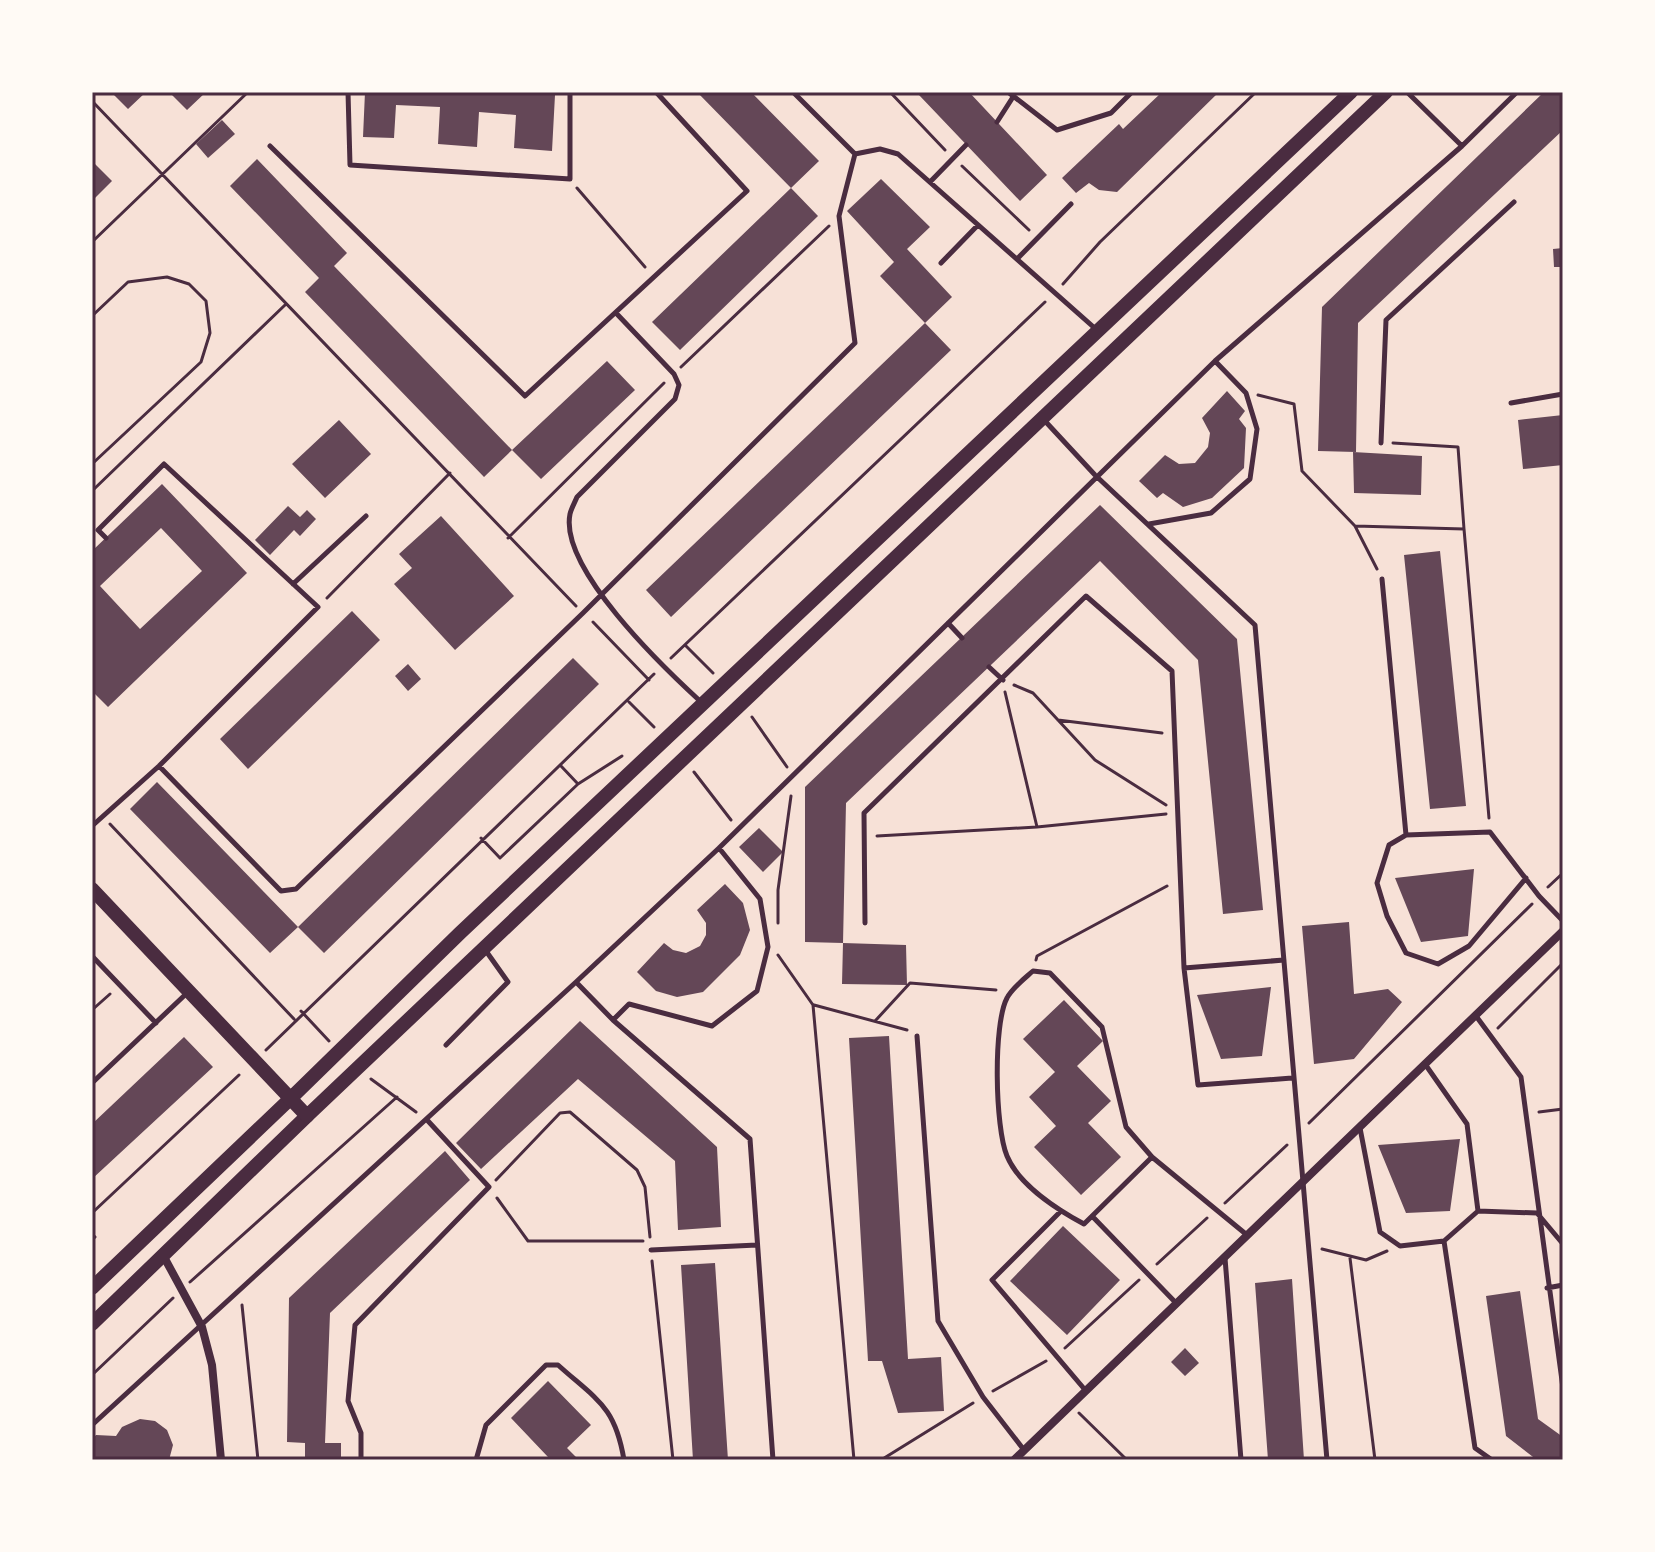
<svg xmlns="http://www.w3.org/2000/svg" width="1655" height="1552" viewBox="0 0 1655 1552" font-family="Ubuntu,sans-serif">
  <rect width="100%" height="100%" fill="#f7e1d7"/>
  <path fill="#644757" fill-rule="evenodd" d="M 111,92 L 146,92 L 128,109 Z
    M 169,92 L 206,92 L 187,110 Z
    M 365,92 L 555,95 L 552,151 L 514,148 L 516,115 L 479,112 L 477,147 L 438,144 L 440,107 L 396,105 L 394,138 L 363,137 Z
    M 697,92 L 751,92 L 819,161 L 791,188 Z
    M 922,92 L 969,92 L 1047,175 L 1020,201 L 919,95 Z
    M 1162,92 L 1219,92 L 1117,192 L 1099,190 L 1089,183 L 1076,193 L 1062,178 L 1119,124 L 1123,129 Z
    M 1544,92 L 1563,92 L 1563,130 L 1358,323 L 1356,452 L 1318,451 L 1322,307 Z
    M 222,120 L 235,134 L 208,158 L 196,144 Z
    M 257,159 L 347,253 L 334,266 L 512,450 L 607,361 L 635,390 L 541,479 L 512,450 L 484,477 L 305,292 L 319,278 L 230,186 Z
    M 92,161 L 112,181 L 92,201 Z
    M 881,179 L 930,227 L 907,249 L 952,297 L 925,323 L 880,276 L 894,262 L 847,211 Z
    M 791,188 L 818,216 L 680,350 L 652,322 Z
    M 1563,248 L 1563,267 L 1554,267 L 1553,249 Z
    M 925,323 L 951,350 L 671,617 L 646,590 Z
    M 1227,391 L 1245,411 L 1239,419 L 1246,428 L 1244,468 L 1212,498 L 1183,507 L 1163,493 L 1157,498 L 1139,481 L 1165,455 L 1179,464 L 1195,463 L 1208,447 L 1210,433 L 1202,418 Z
    M 1563,415 L 1563,465 L 1523,469 L 1518,420 Z
    M 339,420 L 371,454 L 325,498 L 292,464 Z
    M 1353,452 L 1422,456 L 1421,495 L 1354,493 Z
    M 162,484 L 247,573 L 108,707 L 92,691 L 92,551 ZM 161,528 L 202,571 L 140,629 L 100,586 Z
    M 1100,505 L 1237,639 L 1263,910 L 1223,914 L 1198,660 L 1100,561 L 846,803 L 843,943 L 805,942 L 805,787 Z
    M 288,506 L 300,517 L 307,510 L 316,519 L 300,536 L 294,530 L 270,555 L 255,540 Z
    M 441,516 L 514,596 L 455,650 L 394,584 L 412,568 L 399,554 Z
    M 1440,551 L 1466,806 L 1430,809 L 1404,555 Z
    M 352,611 L 380,640 L 248,769 L 220,739 Z
    M 573,658 L 599,684 L 324,953 L 298,927 L 270,953 L 130,809 L 157,782 L 298,927 Z
    M 408,664 L 421,679 L 408,691 L 395,676 Z
    M 759,828 L 783,852 L 763,872 L 739,847 Z
    M 1474,869 L 1468,936 L 1421,942 L 1395,878 Z
    M 725,884 L 743,903 L 750,930 L 740,955 L 703,992 L 677,997 L 656,991 L 637,972 L 664,943 L 673,950 L 686,953 L 700,946 L 706,935 L 706,923 L 697,910 Z
    M 1349,922 L 1354,994 L 1388,989 L 1402,1002 L 1354,1059 L 1314,1064 L 1302,926 Z
    M 843,943 L 906,945 L 907,985 L 842,984 Z
    M 1271,987 L 1262,1056 L 1221,1059 L 1197,995 Z
    M 1064,1000 L 1103,1041 L 1077,1066 L 1111,1101 L 1088,1123 L 1121,1157 L 1081,1195 L 1034,1147 L 1056,1126 L 1029,1097 L 1055,1072 L 1023,1039 Z
    M 580,1021 L 717,1147 L 721,1227 L 678,1230 L 675,1161 L 578,1079 L 481,1169 L 456,1143 Z
    M 889,1036 L 908,1359 L 941,1357 L 944,1411 L 898,1413 L 882,1361 L 868,1361 L 849,1038 Z
    M 184,1037 L 213,1067 L 92,1179 L 92,1124 Z
    M 1460,1139 L 1450,1211 L 1406,1213 L 1378,1145 Z
    M 445,1151 L 470,1180 L 330,1313 L 325,1443 L 341,1443 L 341,1460 L 305,1460 L 305,1443 L 287,1442 L 289,1298 Z
    M 1063,1226 L 1120,1280 L 1067,1335 L 1010,1281 Z
    M 715,1263 L 728,1460 L 693,1460 L 681,1265 Z
    M 1292,1279 L 1304,1460 L 1268,1460 L 1255,1283 Z
    M 1520,1291 L 1538,1419 L 1563,1437 L 1563,1460 L 1537,1460 L 1506,1436 L 1486,1296 Z
    M 1185,1348 L 1199,1363 L 1185,1376 L 1171,1362 Z
    M 548,1381 L 591,1425 L 567,1448 L 579,1460 L 545,1460 L 548,1457 L 511,1418 Z
    M 140,1419 L 155,1421 L 167,1430 L 173,1445 L 169,1460 L 92,1460 L 92,1439 L 96,1435 L 116,1436 L 122,1427 Z"/>
  <g fill="none" stroke-linecap="round" stroke-linejoin="round">
    <path stroke="#4a2c40" stroke-width="3" d="M 890,92 L 945,150
      M 92,101 L 576,606
      M 962,166 L 1029,230
      M 577,188 L 645,267
      M 92,242 L 248,92
      M 1063,284 L 1100,242 L 1256,92
      M 92,316 L 128,282 L 167,277 L 189,284 L 206,301 L 210,333 L 201,362 L 92,464
      M 681,367 L 829,226
      M 1258,395 L 1294,404 L 1302,471 L 1355,526 L 1464,529 L 1489,818
      M 1393,443 L 1458,447 L 1464,529
      M 92,491 L 285,305
      M 1355,526 L 1377,569
      M 508,538 L 664,383
      M 327,598 L 450,473
      M 593,622 L 649,680
      M 685,645 L 713,673
      M 671,658 L 1045,302
      M 1014,685 L 1033,693 L 1095,760 L 1166,805
      M 1005,692 L 1037,827 L 1166,814
      M 629,702 L 654,727
      M 752,717 L 787,767
      M 1058,720 L 1162,733
      M 694,772 L 731,820
      M 578,784 L 622,756
      M 110,824 L 294,1019
      M 877,836 L 1037,827
      M 481,838 L 500,858 L 578,784 L 561,766
      M 1548,887 L 1563,873
      M 778,923 L 778,890 L 791,796
      M 778,955 L 813,1005 L 854,1460
      M 1036,960 L 1037,956 L 1167,886
      M 814,1005 L 907,1030
      M 92,1010 L 110,994
      M 301,1011 L 329,1041
      M 876,1020 L 910,983 L 996,990
      M 1498,1028 L 1563,963
      M 266,1050 L 654,674
      M 371,1079 L 416,1112
      M 1539,1112 L 1563,1109
      M 1309,1123 L 1532,904
      M 496,1180 L 560,1113 L 570,1112 L 637,1170 L 645,1187 L 650,1237
      M 497,1198 L 528,1241 L 643,1241
      M 1225,1203 L 1287,1145
      M 92,1213 L 239,1075
      M 92,1234 L 95,1237 L 92,1240
      M 1322,1249 L 1366,1260 L 1387,1251
      M 1350,1258 L 1375,1460
      M 652,1261 L 673,1460
      M 1157,1264 L 1207,1218
      M 190,1282 L 397,1097
      M 242,1305 L 258,1460
      M 1065,1348 L 1139,1280
      M 92,1375 L 173,1298
      M 993,1391 L 1046,1361
      M 1079,1413 L 1127,1460
      M 881,1460 L 973,1403"/>
    <path stroke="#4a2c40" stroke-width="5" d="M 348,92 L 350,165 L 570,179 L 570,92
      M 793,92 L 855,154 L 880,149 L 898,154 L 1098,331
      M 1008,92 L 1057,130 L 1111,113 L 1132,92
      M 1407,92 L 1462,146
      M 997,122 L 1013,97
      M 270,146 L 525,396 L 747,191 L 656,92
      M 930,182 L 966,145
      M 1017,259 L 1071,204
      M 941,263 L 978,225
      M 616,313 L 674,374 L 679,385 L 675,399 L 577,497 C 575,502 571,509 570,514 C 559,568 663,667 700,701
      M 1215,361 L 1462,146 L 1517,92
      M 1511,403 L 1563,394
      M 1045,421 L 1095,475 L 1255,625 L 1327,1460
      M 1381,443 L 1386,320 L 1514,202
      M 1382,579 L 1406,835 L 1490,832 L 1539,896 L 1563,921
      M 293,584 L 366,516
      M 948,623 L 962,638
      M 989,667 L 1003,680
      M 159,766 L 281,891 L 296,889 L 583,613 L 855,343 L 839,216 L 855,154
      M 92,826 L 159,766 L 318,607 L 164,464 L 98,530 L 106,538
      M 1406,835 L 1389,845 L 1377,883 L 1387,916 L 1406,953 L 1438,964 L 1469,946 L 1526,878
      M 719,848 L 1215,361 L 1246,393 L 1257,429 L 1250,479 L 1211,513 L 1149,524
      M 865,923 L 864,813 L 1086,596 L 1172,671 L 1184,968
      M 92,956 L 156,1023
      M 1284,960 L 1184,968 L 1198,1085 L 1292,1078
      M 576,982 L 719,848 L 760,899 L 768,947 L 757,991 L 712,1026 L 629,1004 L 613,1020
      M 1476,1016 L 1521,1077 L 1563,1388
      M 917,1036 L 938,1321 L 983,1397 L 1024,1450
      M 446,1045 L 508,982 L 486,951
      M 1425,1064 L 1467,1124 L 1478,1211
      M 92,1083 L 187,993
      M 1360,1128 L 1380,1232 L 1400,1246 L 1444,1241 L 1478,1211 L 1537,1213 L 1563,1244
      M 1152,1157 L 1084,1224 C 1058,1210 1019,1185 1007,1156 C 995,1128 993,1024 1007,998 C 1012,988 1024,979 1033,971 L 1050,973 L 1102,1027 L 1126,1127 L 1152,1157 L 1247,1235
      M 1061,1211 L 992,1280 L 1086,1391
      M 1092,1216 L 1176,1303
      M 1444,1241 L 1475,1448 L 1492,1460
      M 651,1250 L 757,1245
      M 1225,1258 L 1241,1460
      M 1547,1288 L 1563,1285
      M 92,1425 L 576,982 L 613,1020 L 750,1139 L 773,1460
      M 361,1460 L 361,1433 L 348,1401 L 355,1325 L 489,1187 L 428,1121
      M 476,1460 L 486,1425 L 546,1365 L 558,1365 C 597,1400 615,1406 624,1460"/>
    <path stroke="#4a2c40" stroke-width="8" d="M 164,1257 L 202,1327 L 212,1365 L 221,1460
      M 1014,1460 L 1563,931"/>
    <path stroke="#4a2c40" stroke-width="14" d="M 92,1288 L 290,1099
      M 92,1324 L 307,1116"/>
    <path stroke="#4a2c40" stroke-width="14" d="M 92,889 L 307,1116 L 1386,92
      M 290,1099 L 460,933 L 1351,92"/>
  </g>
  <rect width="1655" height="1552" fill="none" stroke="#fffaf5" stroke-width="188"/>
  <rect x="94" y="94" width="1467" height="1364" fill="none" stroke="#4a2c40" stroke-width="3"/>
</svg>
